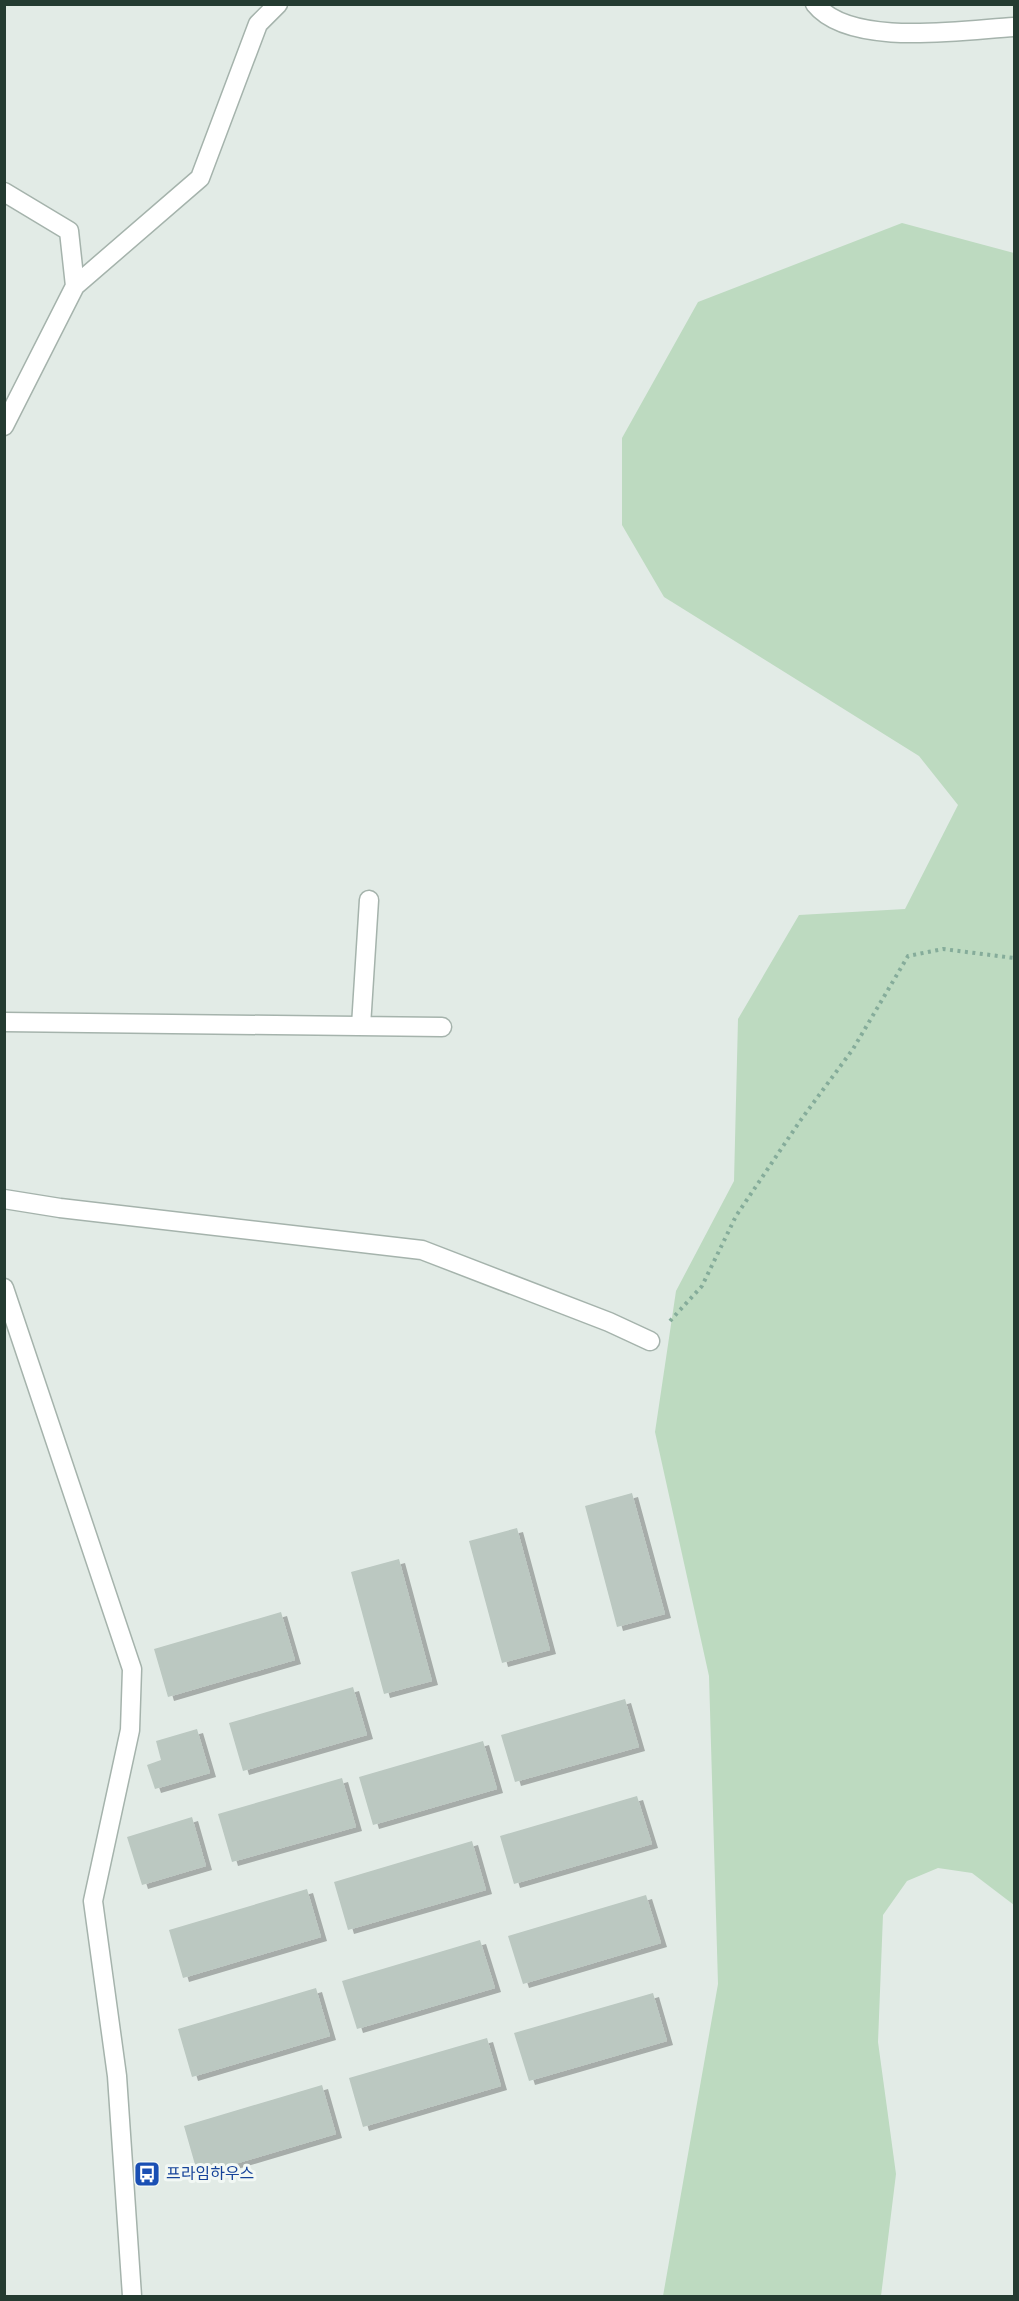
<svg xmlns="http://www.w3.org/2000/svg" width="1019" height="2301" viewBox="0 0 1019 2301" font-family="'Alegreya Sans','Noto Sans KR',sans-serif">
  <defs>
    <filter id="shadow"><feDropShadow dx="6" dy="4" stdDeviation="0" flood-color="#0004"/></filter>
  </defs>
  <rect width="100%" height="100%" fill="#e2ebe6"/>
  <path fill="#bddac0" d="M 902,223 L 1014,253 L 1014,1905 L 972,1873 L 938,1868 L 907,1881 L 883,1915 L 878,2042 L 896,2174 L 881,2296 L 663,2296 L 718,1984 L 709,1676 L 655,1432 L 676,1291 L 734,1181 L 738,1019 L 799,915 L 905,909 L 958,805 L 919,756 L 664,597 L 622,525 L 622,438 L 698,302 Z"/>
  <path fill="#bbc8c1" filter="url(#shadow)" d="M 632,1493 L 665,1614 L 617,1627 L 585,1506 Z
    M 517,1528 L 550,1650 L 502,1663 L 469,1541 Z
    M 399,1559 L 432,1681 L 384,1694 L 351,1572 Z
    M 281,1612 L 295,1660 L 168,1697 L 154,1649 Z
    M 353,1687 L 367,1735 L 243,1771 L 229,1723 Z
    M 625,1699 L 639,1747 L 515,1782 L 501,1735 Z
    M 197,1729 L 210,1773 L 155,1789 L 147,1765 L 161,1760 L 156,1741 Z
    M 483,1741 L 497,1789 L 373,1825 L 359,1777 Z
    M 342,1778 L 356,1827 L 232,1862 L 218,1814 Z
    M 637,1796 L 652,1844 L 514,1884 L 500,1836 Z
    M 192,1817 L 206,1866 L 142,1885 L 127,1837 Z
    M 472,1841 L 486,1890 L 348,1930 L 334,1882 Z
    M 307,1889 L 321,1937 L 183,1978 L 169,1930 Z
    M 646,1895 L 661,1943 L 523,1984 L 508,1936 Z
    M 480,1940 L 495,1988 L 357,2029 L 342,1981 Z
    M 316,1988 L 330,2036 L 192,2077 L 178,2029 Z
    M 653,1993 L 667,2041 L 529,2081 L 514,2033 Z
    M 487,2038 L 501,2086 L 363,2127 L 349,2078 Z
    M 322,2085 L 336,2134 L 198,2175 L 184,2126 Z"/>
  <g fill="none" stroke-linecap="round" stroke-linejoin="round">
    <defs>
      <path id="service" d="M 815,4 C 850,48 963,30 1014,27"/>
      <path id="minor" d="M 4,192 L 69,231 L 75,286 L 4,426
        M 75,286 L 200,178 L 258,24 L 278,4
        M 4,1022 L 442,1027
        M 361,1026 L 369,900
        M 4,1199 L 60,1208 L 422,1250 L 609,1322 L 650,1341
        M 4,1288 L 132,1669 L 130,1730 L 93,1901 L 117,2076 L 132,2296"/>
    </defs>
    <use href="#service" stroke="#a5b3ac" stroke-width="21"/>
    <use href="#minor" stroke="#a5b3ac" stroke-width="21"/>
    <path stroke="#85ac9a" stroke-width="4" stroke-dasharray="3 4.5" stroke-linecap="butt" d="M 670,1321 L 702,1286 L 736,1216 L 800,1121 L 853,1049 L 908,956 L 943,949 L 1014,958"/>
    <use href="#service" stroke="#fff" stroke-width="18"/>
    <use href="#minor" stroke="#fff" stroke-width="18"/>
  </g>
  <defs>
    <symbol id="bus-square" viewBox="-11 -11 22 22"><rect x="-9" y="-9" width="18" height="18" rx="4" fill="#1a4fb4" stroke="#f2f8f4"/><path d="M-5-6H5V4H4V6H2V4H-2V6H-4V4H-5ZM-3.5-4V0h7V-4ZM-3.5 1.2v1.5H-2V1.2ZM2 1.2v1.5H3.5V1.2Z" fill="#fff"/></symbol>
  </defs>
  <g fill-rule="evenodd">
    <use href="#bus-square" x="132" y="2159" width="30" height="30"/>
  </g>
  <g text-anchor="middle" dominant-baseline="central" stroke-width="6" stroke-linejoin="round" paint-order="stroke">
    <g font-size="16" fill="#164399" stroke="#f2f8f4" text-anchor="start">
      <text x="166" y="2174">프라임하우스</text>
    </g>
  </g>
  <rect width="1019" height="2301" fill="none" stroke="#243b31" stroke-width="12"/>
</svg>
